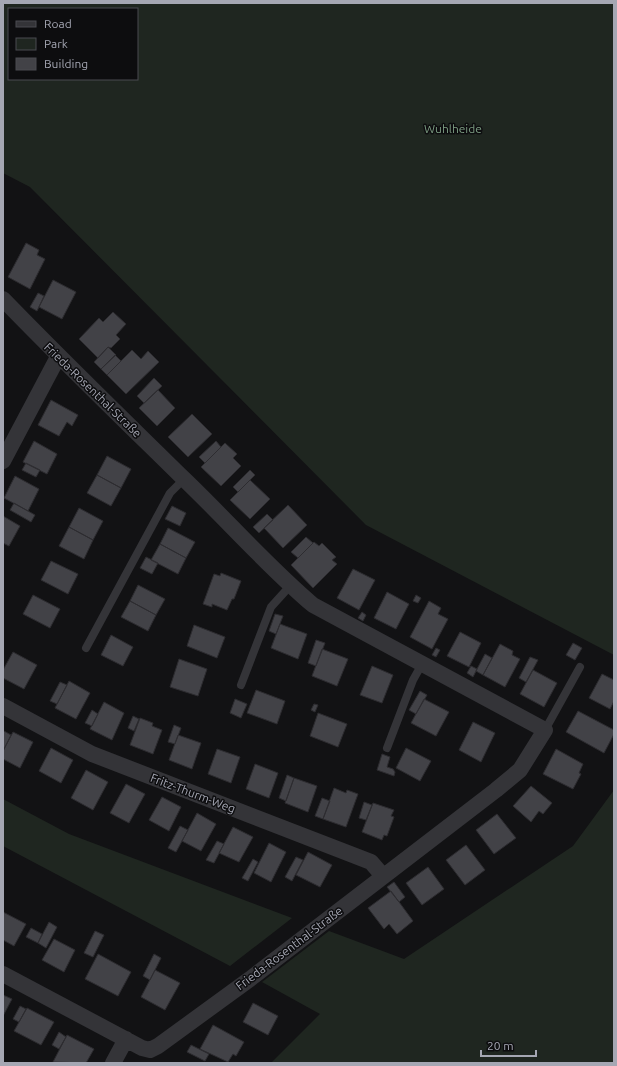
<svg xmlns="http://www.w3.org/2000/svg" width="617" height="1066" viewBox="0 0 617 1066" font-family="Ubuntu,sans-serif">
  <rect width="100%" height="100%" fill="#121214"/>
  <path fill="#1f2620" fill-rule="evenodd" d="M 3,3 L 614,3 L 614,655 L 366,525 L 30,187 L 3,173 ZM 9,9 L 137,9 L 137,79 L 9,79 Z
    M 614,790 L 614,1063 L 271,1063 L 320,1014 L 262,982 L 329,931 L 404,959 L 573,846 Z
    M 3,799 L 69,834 L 292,918 L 230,966 L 3,846 Z"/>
  <path fill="#424247" stroke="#2d2c30" d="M 26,243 L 39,250 L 37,255 L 45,259 L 30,289 L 8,277 Z
    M 53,280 L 76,292 L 62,319 L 39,307 Z
    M 38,293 L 44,296 L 37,311 L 30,307 Z
    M 113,312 L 126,324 L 116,335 L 120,339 L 111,348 L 108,347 L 98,358 L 79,339 L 99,318 L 103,322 Z
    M 108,347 L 116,355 L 101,369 L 94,362 Z
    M 132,350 L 141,359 L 148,351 L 159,362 L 126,394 L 107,375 Z
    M 115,355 L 121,361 L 107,375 L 101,369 Z
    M 154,378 L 162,386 L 144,403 L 137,396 Z
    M 158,390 L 175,408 L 157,426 L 139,408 Z
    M 51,400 L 78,415 L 72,426 L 67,422 L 59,436 L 38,425 Z
    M 192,414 L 212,434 L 188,457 L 168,437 Z
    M 34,441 L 57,454 L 47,474 L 23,462 Z
    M 216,441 L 221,447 L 205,463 L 199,457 Z
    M 225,443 L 237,454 L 233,458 L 241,466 L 221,486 L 201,467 Z
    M 107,456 L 131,469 L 121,488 L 97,475 Z
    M 26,463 L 40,470 L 36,477 L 22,470 Z
    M 250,470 L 255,475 L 238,492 L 233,487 Z
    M 97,475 L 121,488 L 111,506 L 87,493 Z
    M 15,476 L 39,489 L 28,511 L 4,498 Z
    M 250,480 L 270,499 L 250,519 L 230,500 Z
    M 14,503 L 35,515 L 31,522 L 10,510 Z
    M 288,505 L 307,525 L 283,548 L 264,528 Z
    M 172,506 L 186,513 L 180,526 L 165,519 Z
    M 79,508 L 103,521 L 93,540 L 69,527 Z
    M 267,514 L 273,520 L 259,533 L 253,527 Z
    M 3,516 L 20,526 L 9,546 L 3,543 Z
    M 69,527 L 93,540 L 84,559 L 59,546 Z
    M 168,528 L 195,542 L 186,558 L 160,544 Z
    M 306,537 L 313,543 L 298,558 L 291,552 Z
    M 314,542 L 319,546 L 322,543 L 336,557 L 332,560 L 337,564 L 313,588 L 291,565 Z
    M 160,544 L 186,558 L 178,574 L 151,560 Z
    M 146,557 L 158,563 L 152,574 L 140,568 Z
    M 51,561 L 78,574 L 68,594 L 41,580 Z
    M 353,569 L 375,580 L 359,610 L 337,598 Z
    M 221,573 L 241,581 L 234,599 L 232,599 L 227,610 L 212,604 L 212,607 L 203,604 L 214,574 L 220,576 Z
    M 138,585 L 165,599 L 156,615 L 130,601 Z
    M 387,592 L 409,604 L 396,629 L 374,618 Z
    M 33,595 L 60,609 L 50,628 L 23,614 Z
    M 416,595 L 421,598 L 418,603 L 413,601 Z
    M 130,601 L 156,615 L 148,631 L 121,617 Z
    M 429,601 L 441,608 L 438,614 L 448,619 L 432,649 L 410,637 Z
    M 362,612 L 366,615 L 363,621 L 358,618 Z
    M 275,614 L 283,616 L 276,634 L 269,631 Z
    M 280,624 L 307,634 L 298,659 L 271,648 Z
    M 194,625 L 225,637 L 217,658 L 187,646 Z
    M 460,632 L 481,643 L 469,667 L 447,656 Z
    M 111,635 L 133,647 L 123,666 L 101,655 Z
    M 316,640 L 325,643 L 316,666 L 308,663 Z
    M 573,643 L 582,648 L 575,660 L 566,655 Z
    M 500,644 L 513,651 L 512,655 L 520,659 L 505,687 L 483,675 Z
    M 436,648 L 440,650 L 436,657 L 432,655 Z
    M 322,649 L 348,659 L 337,686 L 312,676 Z
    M 13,652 L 37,665 L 24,689 L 3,678 L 3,670 Z
    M 485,654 L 492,658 L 483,675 L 476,671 Z
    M 530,657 L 538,660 L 526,682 L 519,678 Z
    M 179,659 L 207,669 L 198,696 L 170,687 Z
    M 372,666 L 393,675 L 382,703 L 360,695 Z
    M 471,666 L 477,669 L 473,677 L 467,673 Z
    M 533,670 L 557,683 L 544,707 L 520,694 Z
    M 602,674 L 614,680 L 614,701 L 610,709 L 589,698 Z
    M 69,681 L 90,693 L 76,719 L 55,708 Z
    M 60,682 L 67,685 L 57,704 L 50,701 Z
    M 256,690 L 285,701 L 277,724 L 247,713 Z
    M 420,691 L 427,695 L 416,714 L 409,710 Z
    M 235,699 L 247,704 L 241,718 L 230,713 Z
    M 424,699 L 449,712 L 436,736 L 411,723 Z
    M 104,702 L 124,713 L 112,740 L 90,729 Z
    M 314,704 L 318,705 L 315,712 L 311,710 Z
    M 92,710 L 98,714 L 92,726 L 85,723 Z
    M 578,711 L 614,730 L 614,734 L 604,753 L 566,732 Z
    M 318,713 L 347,724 L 338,747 L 310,736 Z
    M 133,716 L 139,719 L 134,731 L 128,728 Z
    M 140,718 L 153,723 L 152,726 L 162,730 L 153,754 L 130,745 Z
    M 473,722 L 495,733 L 481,762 L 459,750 Z
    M 174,725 L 181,728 L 175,744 L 168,742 Z
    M 4,731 L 11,735 L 3,751 L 3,733 Z
    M 13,732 L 33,742 L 20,768 L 3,759 L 3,751 Z
    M 178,735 L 201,743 L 192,769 L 169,760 Z
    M 51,748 L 73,760 L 61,783 L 39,771 Z
    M 406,748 L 431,761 L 420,781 L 396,768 Z
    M 217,749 L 240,757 L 231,783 L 208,774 Z
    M 556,749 L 583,764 L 579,773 L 581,774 L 573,789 L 543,774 Z
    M 382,754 L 390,757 L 387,767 L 393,769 L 395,772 L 394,776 L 377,770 Z
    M 255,764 L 278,773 L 269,798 L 246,789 Z
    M 86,770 L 108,782 L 93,810 L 71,798 Z
    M 287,775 L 294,778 L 286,801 L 279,798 Z
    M 294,778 L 317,786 L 308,812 L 285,803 Z
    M 126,784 L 145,794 L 129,823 L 110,813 Z
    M 531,786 L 552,803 L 543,814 L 539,811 L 531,822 L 513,806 Z
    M 334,788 L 346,793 L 347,790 L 358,794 L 346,827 L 323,819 Z
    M 162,797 L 181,807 L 169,831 L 149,820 Z
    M 322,798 L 330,801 L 323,819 L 315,816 Z
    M 364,802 L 372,805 L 366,820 L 359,818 Z
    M 373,803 L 394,810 L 391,816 L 394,817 L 387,836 L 384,835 L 382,840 L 362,832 Z
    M 197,813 L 216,824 L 201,851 L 182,841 Z
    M 497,814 L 516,838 L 494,854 L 476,830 Z
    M 180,826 L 188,830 L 176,852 L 168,848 Z
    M 233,827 L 253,837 L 239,862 L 219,853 Z
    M 217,841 L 224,844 L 214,863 L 206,860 Z
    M 269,843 L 286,852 L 271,882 L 254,873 Z
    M 466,845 L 485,870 L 465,885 L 446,860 Z
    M 308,852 L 332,865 L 320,887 L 296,875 Z
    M 296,857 L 303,860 L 292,881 L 285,877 Z
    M 253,859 L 258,862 L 248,881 L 242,878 Z
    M 428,867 L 444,889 L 422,905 L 406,883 Z
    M 394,882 L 405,897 L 399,902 L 387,887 Z
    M 391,891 L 413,921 L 397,934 L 389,924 L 384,929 L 368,908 Z
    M 3,912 L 26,924 L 14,946 L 3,940 Z
    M 49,922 L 57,927 L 46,948 L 38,943 Z
    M 31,928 L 42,934 L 38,943 L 26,937 Z
    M 95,931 L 104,935 L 93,957 L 84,953 Z
    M 54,939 L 75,950 L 64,972 L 42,960 Z
    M 98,954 L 131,972 L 118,996 L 85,979 Z
    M 154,954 L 161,958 L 150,980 L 143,976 Z
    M 155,970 L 180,983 L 165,1010 L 141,997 Z
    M 3,995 L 12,999 L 3,1016 Z
    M 253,1003 L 278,1016 L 268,1035 L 243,1022 Z
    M 20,1006 L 26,1009 L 19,1022 L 13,1019 Z
    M 27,1008 L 54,1022 L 41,1045 L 14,1031 Z
    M 213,1025 L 244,1042 L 236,1056 L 233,1054 L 228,1062 L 200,1049 Z
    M 59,1032 L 66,1037 L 59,1049 L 52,1045 Z
    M 67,1035 L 94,1049 L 86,1063 L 53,1062 Z
    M 191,1045 L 209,1054 L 205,1061 L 187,1052 Z"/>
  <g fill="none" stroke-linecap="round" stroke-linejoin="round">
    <path stroke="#343438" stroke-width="8" d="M 86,648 L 170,493 L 184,479
      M 241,685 L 271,607 L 290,586
      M 545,730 L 580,667
      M 387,748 L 413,680 L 422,664"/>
    <path stroke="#343438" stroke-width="16" d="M 3,299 C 62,360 123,419 183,478 C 227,520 267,566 313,605 L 545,730 L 520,770 L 496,790 L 250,979 L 158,1046 L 150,1050 L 142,1048 L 3,974
      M 3,461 L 58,357
      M 3,706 L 92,754 L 371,862 L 383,876
      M 113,1063 L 126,1039"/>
  </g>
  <g text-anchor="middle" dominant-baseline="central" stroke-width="3" stroke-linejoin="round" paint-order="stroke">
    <g font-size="12" fill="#7d9d83" stroke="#0d0d0f">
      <text x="453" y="128">Wuhlheide</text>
    </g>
    <g font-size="12" fill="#a5a7b3" stroke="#0d0d0f">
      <text transform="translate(93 390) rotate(44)">Frieda-Rosenthal-Straße</text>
      <text transform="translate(193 793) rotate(21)">Fritz-Thurm-Weg</text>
      <text transform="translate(289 948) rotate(-37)">Frieda-Rosenthal-Straße</text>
    </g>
  </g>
  <rect width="617" height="1066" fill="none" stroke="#a5a7b3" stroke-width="8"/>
  <rect x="8" y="8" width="130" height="72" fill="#0d0d0f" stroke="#4a4b51"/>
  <rect x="16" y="21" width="20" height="6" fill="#343438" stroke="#4a4b51"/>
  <text x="44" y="28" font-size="12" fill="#a5a7b3">Road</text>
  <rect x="16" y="38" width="20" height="12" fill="#1f2620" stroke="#4a4b51"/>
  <text x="44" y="48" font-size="12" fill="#a5a7b3">Park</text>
  <rect x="16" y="58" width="20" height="12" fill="#424247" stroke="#4a4b51"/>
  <text x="44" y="68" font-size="12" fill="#a5a7b3">Building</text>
  <path d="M481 1050v6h55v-6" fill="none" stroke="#a5a7b3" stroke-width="2"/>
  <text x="487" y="1050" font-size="12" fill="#a5a7b3" stroke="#0d0d0f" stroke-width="3" paint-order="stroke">20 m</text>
</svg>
